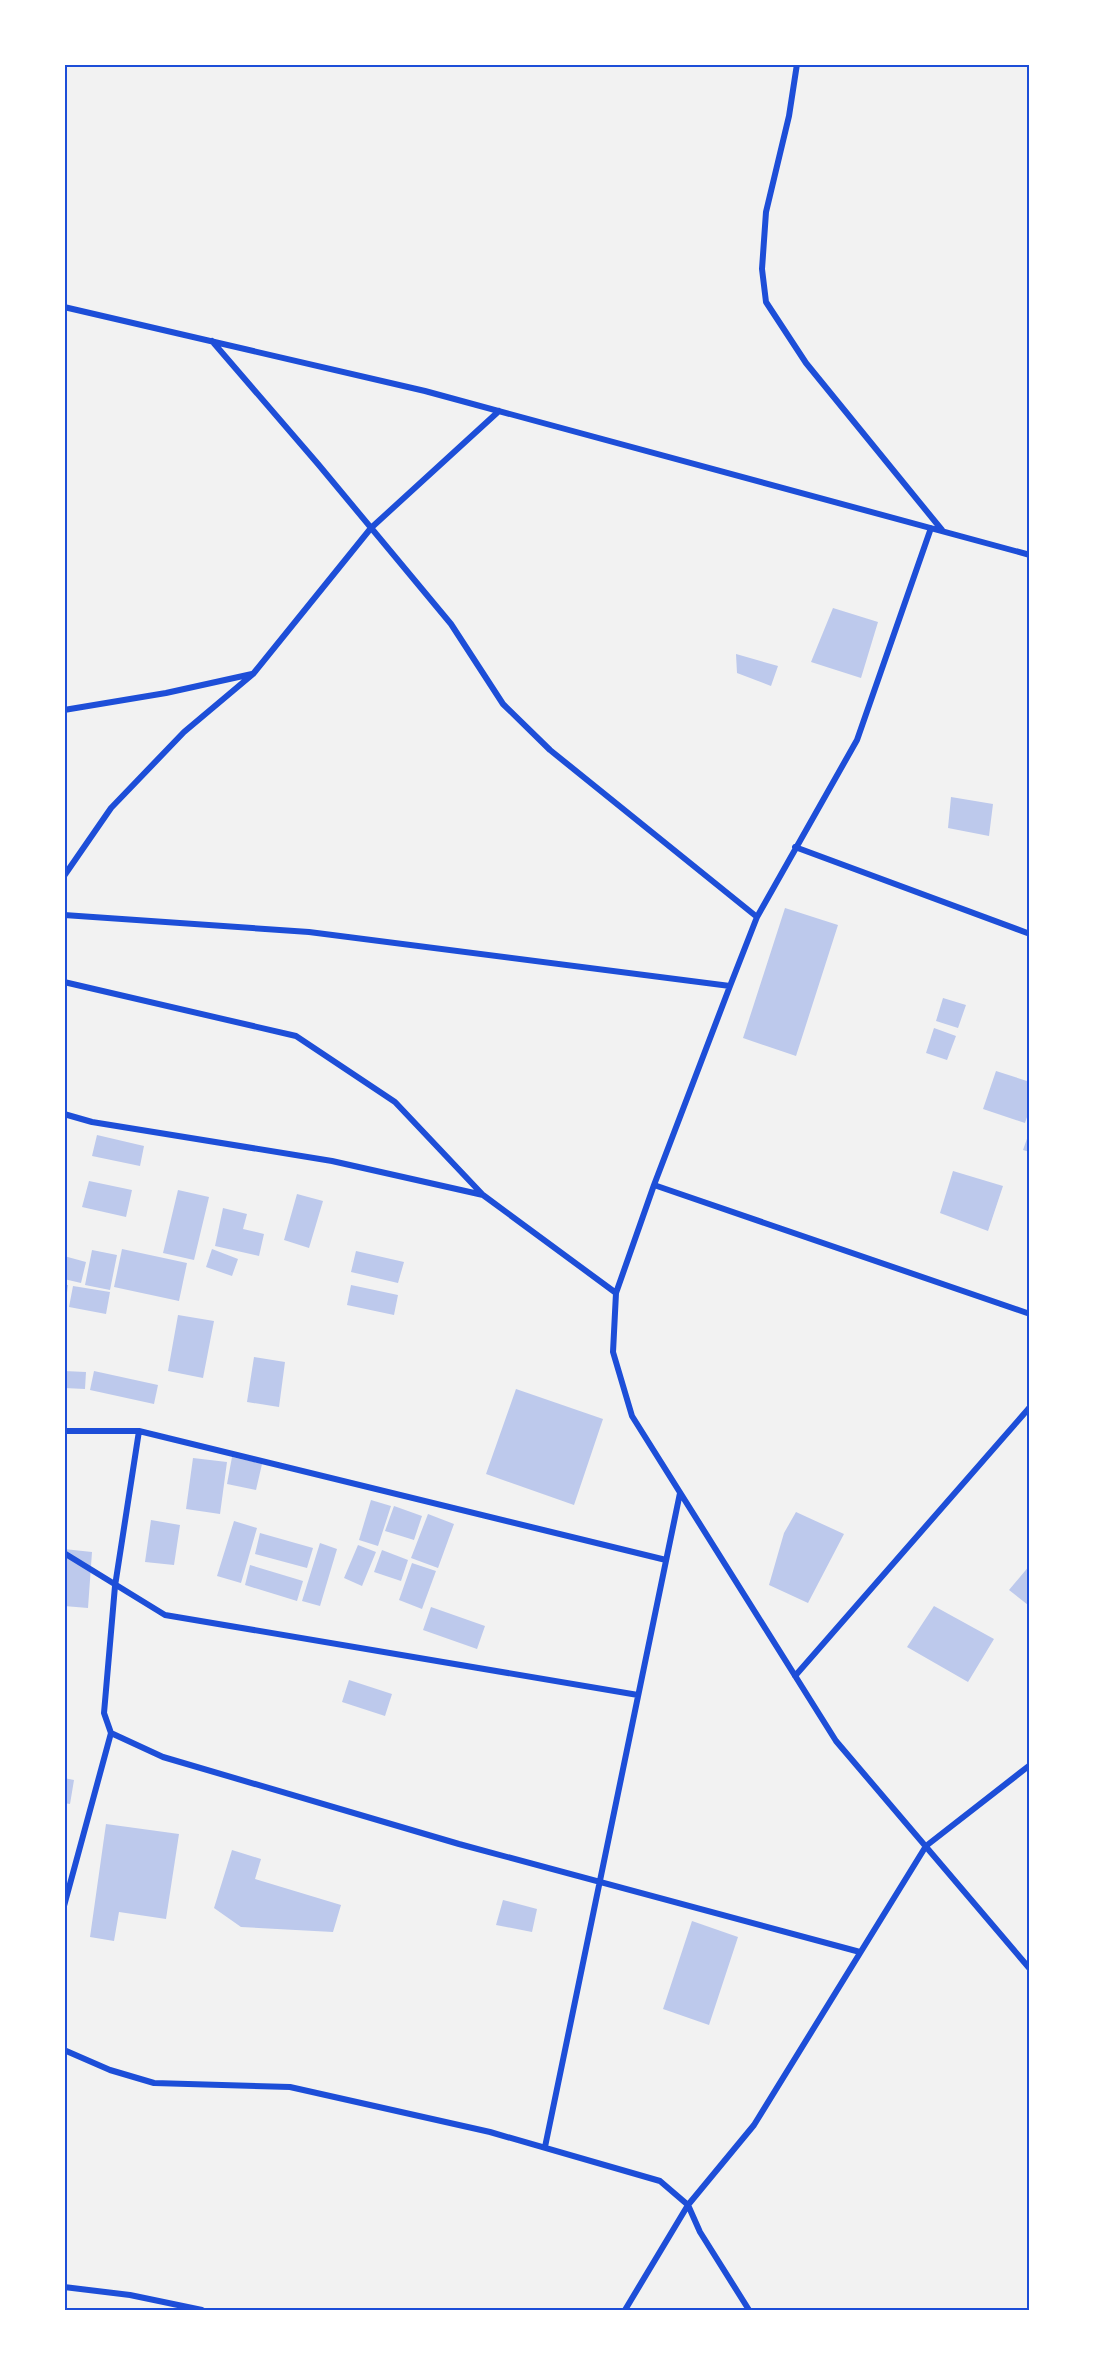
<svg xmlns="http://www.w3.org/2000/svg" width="1094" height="2375" viewBox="0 0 1094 2375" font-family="Lora,serif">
  <rect width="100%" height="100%" fill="#f2f2f2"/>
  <path fill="#bdc9ec" d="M 833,608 L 878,622 L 861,678 L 811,662 Z
    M 736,654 L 778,666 L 771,686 L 737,673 Z
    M 951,797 L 993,804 L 989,836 L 948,828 Z
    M 785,908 L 838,925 L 796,1056 L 743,1038 Z
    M 943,998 L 966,1005 L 958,1028 L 936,1021 Z
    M 934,1028 L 956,1036 L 947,1060 L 926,1053 Z
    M 996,1071 L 1030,1082 L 1030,1108 L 1025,1123 L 983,1109 Z
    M 1029,1133 L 1030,1133 L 1030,1152 L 1023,1150 Z
    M 97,1135 L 144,1146 L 140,1166 L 92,1156 Z
    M 953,1171 L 1003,1186 L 988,1231 L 940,1213 Z
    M 89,1181 L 132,1190 L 126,1217 L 82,1207 Z
    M 178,1190 L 209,1197 L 194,1260 L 163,1253 Z
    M 297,1194 L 323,1201 L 309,1248 L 284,1240 Z
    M 223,1208 L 247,1214 L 243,1229 L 264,1234 L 259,1256 L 215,1246 Z
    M 122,1249 L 187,1263 L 179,1301 L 114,1287 Z
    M 212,1249 L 238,1259 L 232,1276 L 206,1267 Z
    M 92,1250 L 117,1255 L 110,1290 L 85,1285 Z
    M 356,1251 L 404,1262 L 398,1283 L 351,1272 Z
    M 64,1256 L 86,1262 L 81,1283 L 64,1279 Z
    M 64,1285 L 68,1285 L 66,1300 L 64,1300 Z
    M 351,1285 L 398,1295 L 394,1315 L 347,1305 Z
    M 73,1286 L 110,1292 L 106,1314 L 69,1307 Z
    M 178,1315 L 214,1321 L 203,1378 L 168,1371 Z
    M 254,1357 L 285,1362 L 279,1407 L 247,1402 Z
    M 64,1371 L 86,1372 L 85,1389 L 64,1388 Z
    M 94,1371 L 158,1385 L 154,1404 L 90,1390 Z
    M 516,1389 L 603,1419 L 574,1505 L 486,1474 Z
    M 232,1457 L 262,1464 L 256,1490 L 227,1484 Z
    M 193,1458 L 227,1462 L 220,1514 L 186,1509 Z
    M 371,1500 L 391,1506 L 378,1546 L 359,1540 Z
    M 394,1506 L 422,1516 L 414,1540 L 385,1531 Z
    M 796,1512 L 844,1534 L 808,1603 L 769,1585 L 784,1533 Z
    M 428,1514 L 454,1524 L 438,1568 L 411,1558 Z
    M 151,1520 L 180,1525 L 174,1565 L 145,1562 Z
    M 234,1521 L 257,1528 L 241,1583 L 217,1576 Z
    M 260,1533 L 313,1548 L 307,1568 L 255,1554 Z
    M 320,1543 L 337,1549 L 320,1606 L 302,1601 Z
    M 358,1545 L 376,1552 L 362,1586 L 344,1578 Z
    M 64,1549 L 92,1552 L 88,1608 L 64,1606 Z
    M 382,1550 L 408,1560 L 401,1581 L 374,1572 Z
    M 412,1563 L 436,1571 L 422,1609 L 399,1600 Z
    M 250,1565 L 303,1581 L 297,1601 L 245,1585 Z
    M 1030,1565 L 1030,1604 L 1028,1605 L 1009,1590 Z
    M 934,1606 L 994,1639 L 968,1682 L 907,1647 Z
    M 431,1607 L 485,1626 L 477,1649 L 423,1630 Z
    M 349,1680 L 392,1694 L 385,1716 L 342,1702 Z
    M 64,1778 L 74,1780 L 70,1804 L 64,1803 Z
    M 106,1824 L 179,1834 L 166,1919 L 119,1912 L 114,1941 L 90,1937 Z
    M 232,1850 L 261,1859 L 255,1879 L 341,1905 L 333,1932 L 241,1927 L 214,1908 Z
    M 503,1900 L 537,1909 L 532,1932 L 496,1925 Z
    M 692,1921 L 738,1937 L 709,2025 L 663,2009 Z"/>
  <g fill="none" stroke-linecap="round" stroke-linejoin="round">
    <path stroke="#1d4ed8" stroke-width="6" d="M 797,64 L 789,116 L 766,212 L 762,269 L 766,302 L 806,363 L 942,530
      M 64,307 L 425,391 L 1030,555
      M 212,341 L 318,464 L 451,624 L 503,704 L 550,750 L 757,917
      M 931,528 L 857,740 L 757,917 L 730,986 L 654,1185 L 616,1293 L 613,1352 L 632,1416 L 836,1741 L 1030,1969
      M 64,710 L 166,693 L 252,674
      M 795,847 L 1030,934
      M 64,876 L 111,808 L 184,732 L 253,674 L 371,528 L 499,411
      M 64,915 L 309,932 L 730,986
      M 64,982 L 296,1036 L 395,1102 L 482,1194
      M 64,1114 L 92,1122 L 332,1161 L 483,1195 L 616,1293
      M 654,1185 L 1030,1314
      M 64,1431 L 139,1431 L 666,1560
      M 139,1431 L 115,1586 L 104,1713 L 111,1733 L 163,1757 L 459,1844 L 860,1952
      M 64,1553 L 165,1615 L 638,1695
      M 795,1676 L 1030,1407
      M 64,1906 L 111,1733
      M 64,2050 L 110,2070 L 154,2083 L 290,2087 L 490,2132 L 660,2181 L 688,2205 L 700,2232 L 749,2310
      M 545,2147 L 680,1493
      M 64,2287 L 130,2295 L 202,2310
      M 625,2310 L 688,2205 L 754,2125 L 926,1846 L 1030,1765"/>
  </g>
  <rect width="1094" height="2375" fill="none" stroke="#ffffff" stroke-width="132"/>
  <rect x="66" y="66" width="962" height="2243" fill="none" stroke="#1d4ed8" stroke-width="2"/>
</svg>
